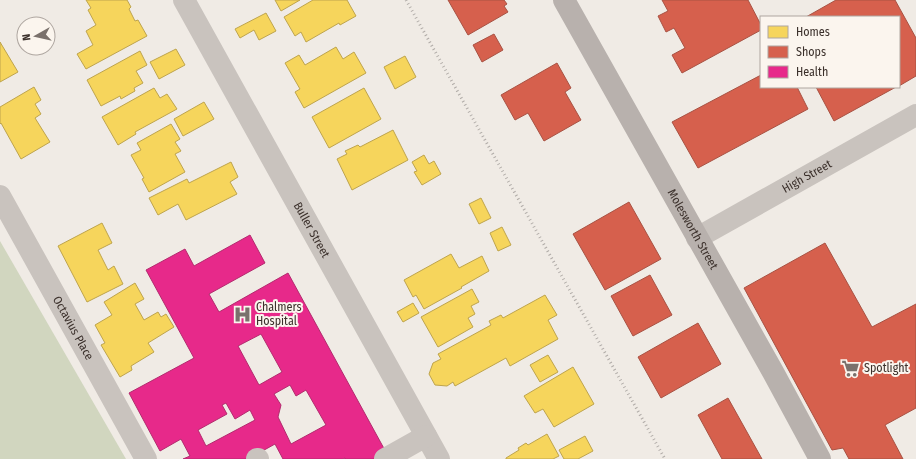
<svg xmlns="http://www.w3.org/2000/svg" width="916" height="459" viewBox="0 0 916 459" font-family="'Fira Sans Condensed',sans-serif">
  <rect width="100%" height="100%" fill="#f0ebe5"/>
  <path fill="#d1d6bf" d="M 0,241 L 126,459 L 0,459 Z"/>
  <path fill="#f6d55c" stroke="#bea44d" d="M 86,0 L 127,0 L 131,7 L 129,9 L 135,21 L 138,20 L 147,36 L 86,69 L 77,54 L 93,45 L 86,31 L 96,25 L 88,10 L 91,8 Z
    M 275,0 L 300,0 L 281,11 Z
    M 313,0 L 347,0 L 356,16 L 340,25 L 339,23 L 306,42 L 301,32 L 295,36 L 284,17 Z
    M 266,13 L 276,31 L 259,40 L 254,30 L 240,38 L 235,29 Z
    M 0,42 L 18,72 L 0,82 Z
    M 336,47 L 343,59 L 354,52 L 366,73 L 304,108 L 295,92 L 300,89 L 285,63 L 299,55 L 305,65 Z
    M 176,49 L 185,65 L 159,79 L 150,62 Z
    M 140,51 L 147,65 L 136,71 L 143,83 L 134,88 L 135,91 L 121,99 L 120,96 L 101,106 L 87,80 Z
    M 405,56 L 416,77 L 395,89 L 384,67 Z
    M 34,87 L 41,100 L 35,104 L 41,114 L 35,118 L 50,142 L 21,159 L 1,123 L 0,124 L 0,107 Z
    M 154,88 L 160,98 L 167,94 L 177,109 L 135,132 L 136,134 L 118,145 L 102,117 Z
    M 364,88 L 381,119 L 329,148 L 312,117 Z
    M 204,102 L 214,119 L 183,136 L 174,119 Z
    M 171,124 L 180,139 L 175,142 L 181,151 L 175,154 L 185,172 L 149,192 L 142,179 L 144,178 L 131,155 L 141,150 L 137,143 Z
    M 393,130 L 408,160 L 352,190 L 337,159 L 347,154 L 345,151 L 358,145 L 360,147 Z
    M 424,155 L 429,164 L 434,161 L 441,174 L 422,185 L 414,172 L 417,171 L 412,162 Z
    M 231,162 L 238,177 L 230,182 L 237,194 L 186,220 L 178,204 L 158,215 L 149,198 L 187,179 L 189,183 Z
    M 481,198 L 491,218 L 479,224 L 469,204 Z
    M 102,223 L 112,243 L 98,250 L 108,270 L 114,266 L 123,284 L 87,302 L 58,246 Z
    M 502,227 L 511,245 L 498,251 L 490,233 Z
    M 451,254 L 459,268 L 482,256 L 489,271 L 461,287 L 462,288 L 424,309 L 416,295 L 413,297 L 404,280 Z
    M 135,283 L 144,299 L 135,304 L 144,320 L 158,312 L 161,317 L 166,314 L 174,327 L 148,343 L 154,352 L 131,366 L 132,370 L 120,377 L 101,345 L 105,343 L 95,325 L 112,315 L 104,302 Z
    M 472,289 L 479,302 L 471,306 L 475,314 L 468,318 L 473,327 L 438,347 L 421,317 Z
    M 545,295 L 557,315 L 548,320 L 558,339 L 510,366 L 506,358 L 455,386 L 453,382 L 447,386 L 435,385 L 429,374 L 433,363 L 441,359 L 438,354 L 491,325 L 489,321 L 501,315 L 503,318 Z
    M 413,303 L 419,313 L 403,322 L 397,312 Z
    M 548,355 L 558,372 L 540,382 L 530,365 Z
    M 573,367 L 594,404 L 554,427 L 543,409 L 535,413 L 524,396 Z
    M 547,434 L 559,456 L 553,459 L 506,459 L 506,458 L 519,450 L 518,448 L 526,443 L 528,445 Z
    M 585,436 L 593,451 L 578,459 L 564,459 L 559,450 Z"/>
  <path fill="#d6604d" stroke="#a85243" d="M 448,0 L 504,0 L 507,4 L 504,6 L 508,12 L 468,35 Z
    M 662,0 L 748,0 L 761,25 L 761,30 L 682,73 L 672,55 L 685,48 L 674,28 L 666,32 L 658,16 L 668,11 Z
    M 836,0 L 895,0 L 916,38 L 916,76 L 899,86 L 899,17 L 806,17 Z
    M 494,34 L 503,50 L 482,62 L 473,45 Z
    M 557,63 L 571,88 L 565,92 L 581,120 L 544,141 L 528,113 L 515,120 L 501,95 Z
    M 761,75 L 761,87 L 797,87 L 808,109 L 698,168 L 672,122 Z
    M 816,87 L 896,87 L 834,121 Z
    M 629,202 L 661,259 L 605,290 L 573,234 Z
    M 825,243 L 872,327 L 916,304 L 916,408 L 885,425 L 903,459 L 849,459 L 843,448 L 832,450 L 744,288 Z
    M 650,275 L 672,315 L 633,336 L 611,296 Z
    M 698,323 L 721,364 L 661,398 L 638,357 Z
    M 728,398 L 762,459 L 722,459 L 698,415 Z"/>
  <path fill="#e7298a" stroke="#b32b6e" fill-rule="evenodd" d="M 250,235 L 265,263 L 209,294 L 219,312 L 288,273 L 387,454 L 379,459 L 345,459 L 345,458 L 343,459 L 283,459 L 275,444 L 248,459 L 183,459 L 190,456 L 181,439 L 160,451 L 129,393 L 194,358 L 146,270 L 185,249 L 194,266 ZM 261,334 L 282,372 L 259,385 L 238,346 ZM 290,385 L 296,396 L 306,390 L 326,425 L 291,444 L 278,417 L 281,405 L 274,394 ZM 226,403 L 235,419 L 250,410 L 255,420 L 206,446 L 198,430 L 227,414 L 222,405 Z"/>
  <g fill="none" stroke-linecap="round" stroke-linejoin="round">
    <g stroke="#c9c3be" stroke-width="22">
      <path id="s1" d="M 184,0 L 439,459"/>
      <path id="s2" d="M 0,196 L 146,459"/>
      <path id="s3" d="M 697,238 L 916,115"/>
      <path d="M 257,459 L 258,459"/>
      <path d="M 385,459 L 426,436"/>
    </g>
    <path stroke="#b8b1ad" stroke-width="22" id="s4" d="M 564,0 L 773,372 L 820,459"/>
    <path stroke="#b1aca8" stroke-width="3" stroke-dasharray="1 3" stroke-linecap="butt" d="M 406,0 L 665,459"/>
  </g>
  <defs>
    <symbol id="hospital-bare" viewBox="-9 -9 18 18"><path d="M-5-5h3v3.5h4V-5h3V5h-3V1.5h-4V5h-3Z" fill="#7a716c" stroke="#fbf5ee" stroke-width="2.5" paint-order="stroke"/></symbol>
    <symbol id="supermarket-bare" viewBox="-9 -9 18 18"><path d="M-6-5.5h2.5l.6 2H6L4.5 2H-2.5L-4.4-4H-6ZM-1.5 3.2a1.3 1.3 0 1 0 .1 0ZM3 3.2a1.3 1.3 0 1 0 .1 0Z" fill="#7a716c" stroke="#fbf5ee" stroke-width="2.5" paint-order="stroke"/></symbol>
  </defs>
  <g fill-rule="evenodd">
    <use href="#hospital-bare" x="230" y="302" width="25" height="25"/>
    <use href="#supermarket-bare" x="838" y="356" width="25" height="25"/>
  </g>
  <g text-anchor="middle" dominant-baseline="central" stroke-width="4" stroke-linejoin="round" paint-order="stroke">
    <g font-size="12" fill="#3b302b" stroke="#fbf5ee">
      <text stroke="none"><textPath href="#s3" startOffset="126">High Street</textPath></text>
      <text stroke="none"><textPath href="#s4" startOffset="263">Molesworth Street</textPath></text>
      <text stroke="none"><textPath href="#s1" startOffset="263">Buller Street</textPath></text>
      <text stroke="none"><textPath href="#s2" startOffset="151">Octavius Place</textPath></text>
    </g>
    <g font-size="12" fill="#3b302b" stroke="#fbf5ee" text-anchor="start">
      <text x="256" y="307">Chalmers<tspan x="256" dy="14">Hospital</tspan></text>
      <text x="864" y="368">Spotlight</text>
    </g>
  </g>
  <rect x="760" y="16" width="140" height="72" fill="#fbf5ee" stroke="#aea6a0"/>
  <rect x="768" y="26" width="20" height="12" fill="#f6d55c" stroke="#aea6a0"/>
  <text x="796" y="36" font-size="12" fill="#3b302b">Homes</text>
  <rect x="768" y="46" width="20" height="12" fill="#d6604d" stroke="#aea6a0"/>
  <text x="796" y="56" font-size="12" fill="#3b302b">Shops</text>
  <rect x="768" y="66" width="20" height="12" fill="#e7298a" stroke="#aea6a0"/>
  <text x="796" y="76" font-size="12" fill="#3b302b">Health</text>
  <g transform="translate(36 36) rotate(262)"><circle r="19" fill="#fbf5ee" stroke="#aea6a0"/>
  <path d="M0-3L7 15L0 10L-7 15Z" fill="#7a716c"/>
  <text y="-6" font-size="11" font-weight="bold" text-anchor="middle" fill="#3b302b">N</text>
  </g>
</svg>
